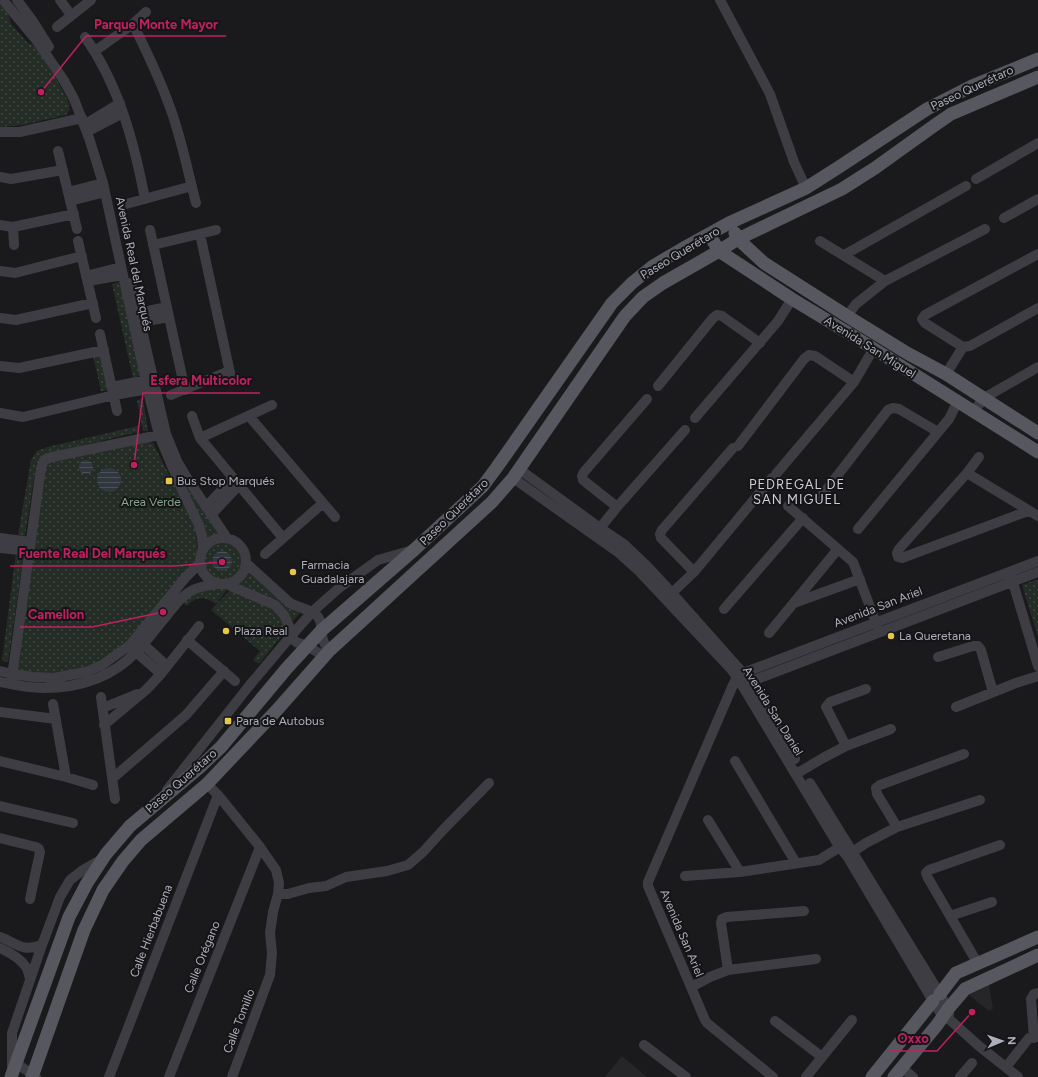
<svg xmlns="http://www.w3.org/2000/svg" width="1038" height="1077" viewBox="0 0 1038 1077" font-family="Figtree,sans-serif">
  <defs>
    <pattern id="park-dots" width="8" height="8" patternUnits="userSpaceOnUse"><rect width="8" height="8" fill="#242c26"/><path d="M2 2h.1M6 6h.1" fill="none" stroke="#414844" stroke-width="1.8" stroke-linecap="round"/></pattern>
    <pattern id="water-rules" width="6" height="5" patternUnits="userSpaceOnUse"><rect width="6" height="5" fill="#30373f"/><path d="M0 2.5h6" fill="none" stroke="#4b5159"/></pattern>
  </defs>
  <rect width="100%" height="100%" fill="#1a1a1c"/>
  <path fill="#262629" d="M 989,985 L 993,1009 L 989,1011 L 969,995 Z
    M 622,1056 L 647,1077 L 605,1077 Z"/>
  <path fill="url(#park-dots)" d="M 0,5 L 8,13 L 11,24 L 27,42 L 35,46 L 54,74 L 69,103 C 70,108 70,111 66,115 L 23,125 L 0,127 Z
    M 122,281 L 143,375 L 133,378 L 112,284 Z
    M 101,353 L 109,390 L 101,391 L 93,356 Z
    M 143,399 L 148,431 L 143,431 L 137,400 Z
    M 138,426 L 138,432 L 47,454 L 36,465 L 25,536 L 18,535 L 31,460 L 37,451 L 47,447 Z
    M 161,437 L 221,534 L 216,535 L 206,540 Z
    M 148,442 L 153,443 L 195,526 L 198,556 L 184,577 L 129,644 L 102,665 L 54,677 L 14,674 L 44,460 Z
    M202 561a20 20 0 1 1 40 0a20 20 0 1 1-40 0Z
    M 16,552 L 24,553 L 8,662 L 2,661 Z
    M 248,567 L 278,595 L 300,613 L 290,624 L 286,615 L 234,584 L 243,578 Z
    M 1038,579 L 1038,637 L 1022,585 Z
    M 229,587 L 216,604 C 205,596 196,596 187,606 L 180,600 L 196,589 Z
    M 232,588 L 275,605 L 285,626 L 284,633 L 259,664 L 253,660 L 260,651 L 211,610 Z"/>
  <path fill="url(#water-rules)" d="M79 467a7 7 0 1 1 14 0a7 7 0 1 1-14 0Z
    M97 480a12 12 0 1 1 24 0a12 12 0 1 1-24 0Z
    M212 561a10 10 0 1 1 20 0a10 10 0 1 1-20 0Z"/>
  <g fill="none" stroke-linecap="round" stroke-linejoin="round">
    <path stroke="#3d3d43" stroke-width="10" d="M 3,0 L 37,41 L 63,79 L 74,99 L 89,138 L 103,183 L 149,395 L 159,435 L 183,492 L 199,525 L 202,537 L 203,550
      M 17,0 L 32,20 L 49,47
      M 60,0 L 71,15
      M 720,0 L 770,94 L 794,162 L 806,188
      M 133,24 C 146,50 158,75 168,102 C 181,135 187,169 196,203
      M 57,27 L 91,0
      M 85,37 C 119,85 134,142 145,199
      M 95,51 L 133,24 L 146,12
      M 89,122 L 120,103
      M 92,129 L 123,113
      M 0,132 L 20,132 L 82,118
      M 58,151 L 77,229
      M 0,177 L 11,179 L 63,170
      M 976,179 L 1038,143
      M 68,192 L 103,183
      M 70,201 L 105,192
      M 126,204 L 192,186
      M 1004,218 L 1038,199
      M 0,225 L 13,227 L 74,214
      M 13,227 L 14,245
      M 150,230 L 185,390
      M 200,234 L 232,382
      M 78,241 L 96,318
      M 820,241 L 885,281
      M 153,245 L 216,230
      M 1038,254 L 925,315 L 922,319 L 925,323 L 963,347 L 970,346 L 1038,308
      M 844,255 L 966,186
      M 0,271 L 15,273 L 82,256
      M 86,276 L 121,267
      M 94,280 L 123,275
      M 131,283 L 166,434 L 177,461 L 187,478 L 227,538
      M 139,313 L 167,307
      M 847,316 L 856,304 L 885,281 L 985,229
      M 0,318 L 16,320 L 93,303
      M 141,322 L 169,317
      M 100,334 L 117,411
      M 0,366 L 19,368 L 104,350
      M 946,374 L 963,347
      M 658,386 L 713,318 L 717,315 L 722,316 L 760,343
      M 112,387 L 146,380
      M 171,395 L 229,371
      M 974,411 L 984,398 L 1038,367
      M 0,413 L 23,417 L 114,395 L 148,389
      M 192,416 L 200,438 L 283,538
      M 249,416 L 335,517
      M 695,418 L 778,321 L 792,299
      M 200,438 L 272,405
      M 738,446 L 804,359 L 809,355 L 815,356 L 854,382
      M 979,457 L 967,473 L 899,549 L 897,553 L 898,557 L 902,558 L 1028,511
      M 519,469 L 600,528 L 625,545 L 645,564 L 672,593 L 743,673 L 758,696 L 795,759
      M 967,473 L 1038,516
      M 776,474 L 854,382 L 874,348
      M 513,478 L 619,553 L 639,571 L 731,669 L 737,677 L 840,848 L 847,856 L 933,1001 L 943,1017 L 950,1020 L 979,1046 L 1018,1077
      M 820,498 L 888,410 L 893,408 L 899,409 L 938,432
      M 788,506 L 853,562 L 878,628
      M 206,507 L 233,478
      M 617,507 L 583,480 L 582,476 L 584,472 L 647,399
      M 211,515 L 239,485
      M 600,528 L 617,507 L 685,430
      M 858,529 L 949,419 L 958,401
      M 0,538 L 31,542
      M200 561a23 23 0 1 1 46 0a23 23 0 1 1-46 0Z
      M 0,548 L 29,551
      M 265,554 L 323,503
      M 246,563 L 290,603 C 298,607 307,609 314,613 C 324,620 320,630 323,640 C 324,644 327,647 329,651
      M 694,572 L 661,538 L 660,534 L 662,530 L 733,448
      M 1011,576 L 1038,666
      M 226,584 L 275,605 L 284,615 L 289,626 L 291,636 L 293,639 L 296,642 L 307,646 L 324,656
      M 672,593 L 694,572 L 772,478
      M 794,603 L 860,579
      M 724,609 L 803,518
      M 769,633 L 838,549
      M 187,640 L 235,681
      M 143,644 L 167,666
      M 136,652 L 161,674
      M 938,657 L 973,646 L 978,646 L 981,650 L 993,692
      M 0,671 L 13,674 L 33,677 L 54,678 L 86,672 L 102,665 L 130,645 L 185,578 L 200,563
      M 0,682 C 14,685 29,688 43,688 C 78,688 112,678 137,651 C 148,640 158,626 168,614 C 176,604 183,594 195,589 C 202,586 211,585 219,584
      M 11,684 L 41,468 L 44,460 L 52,457 L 164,434
      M 743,685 L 749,682 L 1038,572
      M 101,697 L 115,799
      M 53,704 L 66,777
      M 956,707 L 1016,683 L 1038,676
      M 103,708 L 137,694
      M 0,712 L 56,719
      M 104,725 L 146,690 L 161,674 L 199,626
      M 846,746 L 826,707 L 830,702 L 866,689
      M 0,761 L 66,777 L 93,785
      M 735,761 L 796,863
      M 796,774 L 823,758 L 846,746 L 891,729
      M 113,778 L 186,715 L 224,671
      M 810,783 L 940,994 L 948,1009 L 949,1014
      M 207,784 L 218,795 L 260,847 L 276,870 L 279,883 L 278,894 L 273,912 L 270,933 L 272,953 L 270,975 L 232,1077
      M 167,790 L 249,686 L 291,636 L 312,612 L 339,588 L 378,560 L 413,550
      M 0,806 L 73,823
      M 708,820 L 740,872
      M 897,827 L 877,794 L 876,788 L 880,785 L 964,754
      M 0,838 L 36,847 L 39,849 L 40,852 L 30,899
      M 848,855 L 866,843 L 897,827 L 980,800
      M 685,876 L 740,872 L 819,860 L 845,844
      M 278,894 L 288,894 L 309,888 L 326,886 L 346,877 L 387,871 L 408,865 L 423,852 L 442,831 L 489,783
      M 950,916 L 992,902
      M 0,937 C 19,944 20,952 42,945
      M 0,948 C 9,952 20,958 26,967 C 28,970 29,975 30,979
      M 978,964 L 928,878 L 926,873 L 929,870 L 1000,845
      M 728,970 L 721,923 L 722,919 L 727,917 L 804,911
      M 691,987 L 710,977 L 728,970 L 816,959
      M 775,1021 L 822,1057
      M 1034,1038 L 1031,999 L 1034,994 L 1038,993
      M 644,1045 L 686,1077
      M 16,1063 L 36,1077
      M 901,1067 L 913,1077
      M 1006,1067 L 1029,1038 L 1038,1037
      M 12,1069 L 12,1033 L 42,945 L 60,897 L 70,880 L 83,870 L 102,859
      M 109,1077 L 218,795
      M 169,1077 L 260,847
      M 773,1077 L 707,1023 L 705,1020 L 648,886 L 648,882 L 733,685 L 737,677 L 743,673 L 1038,561
      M 806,1077 L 852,1020
      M 960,1077 L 972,1063"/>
    <path stroke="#57585f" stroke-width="13" d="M 735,233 L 738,239 L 764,263 L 847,316 L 907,353 L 946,374 L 1038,433
      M 709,234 L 719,251 L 792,299 L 855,337 L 1038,452
      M 940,994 L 956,973 L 1038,937
      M 11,1077 L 69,917 L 87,883 L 106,854 L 130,826 L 200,767 L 221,747 L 287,668 L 322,630 L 415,549 L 483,486 L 497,467 L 612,303 L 632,283 L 653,266 L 682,249 L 729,223 L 806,188 L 839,167 L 927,109 L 972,86 L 1038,59
      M 32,1077 L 84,930 L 103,890 L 123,861 L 141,840 L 207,784 L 277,710 L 329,651 L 492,502 L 513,478 L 625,316 L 643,297 L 663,283 L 719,251 L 738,239 L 842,189 L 875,168 L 935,125 L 951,114 L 1038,77
      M 872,1077 L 933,1001
      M 894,1077 L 937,1025 L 948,1009 L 965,989 L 1038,955"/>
  </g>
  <g fill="#e6c848" stroke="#151517" stroke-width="1.5">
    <rect x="165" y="477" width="8" height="8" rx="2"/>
    <circle cx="293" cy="572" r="4"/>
    <circle cx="226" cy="631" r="4"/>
    <circle cx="891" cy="636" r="4"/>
    <rect x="224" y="717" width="8" height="8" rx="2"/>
  </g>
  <g text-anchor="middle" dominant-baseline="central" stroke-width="4" stroke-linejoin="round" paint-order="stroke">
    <g font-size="12" fill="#adafbb" stroke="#151517">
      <text transform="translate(972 88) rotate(-25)">Paseo Querétaro</text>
      <text transform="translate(680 253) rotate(-31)">Paseo Querétaro</text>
      <text transform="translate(134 264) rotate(78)">Avenida Real del Marqués</text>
      <text transform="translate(870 347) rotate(32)">Avenida San Miguel</text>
      <text transform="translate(454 512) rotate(-44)">Paseo Querétaro</text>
      <text transform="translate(878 607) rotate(-21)">Avenida San Ariel</text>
      <text transform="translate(773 711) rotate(58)">Avenida San Daniel</text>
      <text transform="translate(181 781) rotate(-41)">Paseo Querétaro</text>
      <text transform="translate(151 931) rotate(-69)">Calle Hierbabuena</text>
      <text transform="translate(682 933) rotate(67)">Avenida San Ariel</text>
      <text transform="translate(202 957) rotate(-68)">Calle Orégano</text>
      <text transform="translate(239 1021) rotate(-69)">Calle Tomillo</text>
    </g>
    <g font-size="12" fill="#adafbb" stroke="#151517" text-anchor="start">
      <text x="177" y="481">Bus Stop Marqués</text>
      <text x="301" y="565">Farmacia<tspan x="301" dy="14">Guadalajara</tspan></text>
      <text x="234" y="631">Plaza Real</text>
      <text x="899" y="636">La Queretana</text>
      <text x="236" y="721">Para de Autobus</text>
    </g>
    <g font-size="12" fill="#86a48c" stroke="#151517">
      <text x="151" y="502">Area Verde</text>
    </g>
    <g font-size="13" letter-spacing="1" fill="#cecfd7" stroke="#151517">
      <text x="797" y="484">PEDREGAL DE<tspan x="797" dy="15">SAN MIGUEL</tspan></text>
    </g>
  </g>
  <path fill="none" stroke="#c12060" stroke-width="1.5" d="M41 92L86 36H226M134 465L143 393H260M222 562L174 566H10M163 612L92 627H20M972 1012L937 1051H889"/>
  <g fill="#c12060" stroke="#151517" stroke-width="1.5">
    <circle cx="41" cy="92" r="4"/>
    <circle cx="134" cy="465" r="4"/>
    <circle cx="222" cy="562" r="4"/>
    <circle cx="163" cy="612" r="4"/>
    <circle cx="972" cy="1012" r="4"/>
  </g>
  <g font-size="13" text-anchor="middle" font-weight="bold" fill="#c12060" stroke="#151517" stroke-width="4" stroke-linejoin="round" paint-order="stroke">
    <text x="156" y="29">Parque Monte Mayor</text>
    <text x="201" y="385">Esfera Multicolor</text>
    <text x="92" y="558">Fuente Real Del Marqués</text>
    <text x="56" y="619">Camellon</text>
    <text x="913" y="1043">Oxxo</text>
  </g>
  <g transform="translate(1002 1041) rotate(88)" stroke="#151517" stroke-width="3" paint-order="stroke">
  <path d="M0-3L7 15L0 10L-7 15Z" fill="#adafbb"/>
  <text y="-6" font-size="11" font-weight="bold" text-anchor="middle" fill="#adafbb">N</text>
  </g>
</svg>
